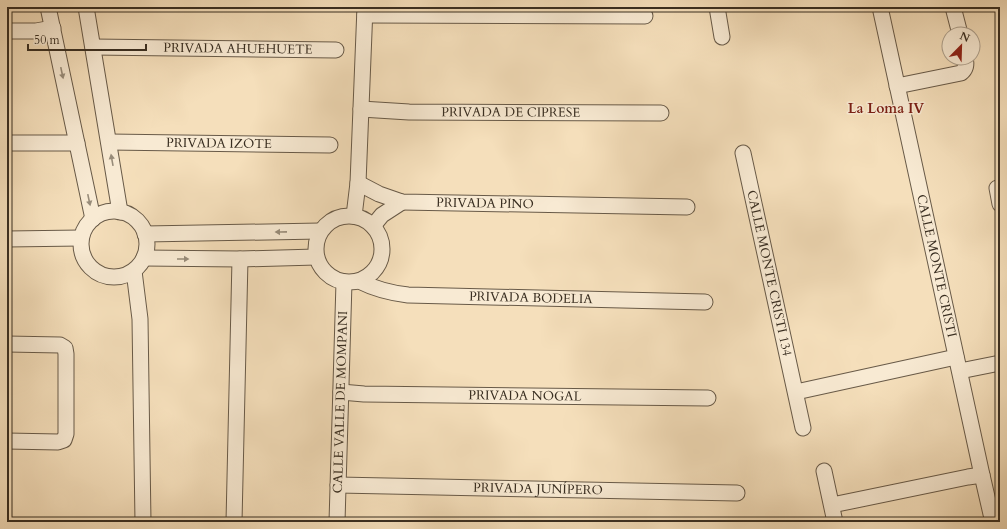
<svg xmlns="http://www.w3.org/2000/svg" width="1007" height="529" viewBox="0 0 1007 529" font-family="Cardo,serif">
  <rect width="100%" height="100%" fill="#f5dfbb"/>
  <filter id="stains"><feTurbulence type="fractalNoise" baseFrequency=".005" numOctaves="4"/><feColorMatrix values="0 0 0 0 .2 0 0 0 0 .09 0 0 0 0 .02 0 0 0 .5 -.17"/></filter>
  <radialGradient id="worn" r=".72"><stop offset=".6" stop-color="#630" stop-opacity="0"/><stop offset="1" stop-color="#630" stop-opacity=".3"/></radialGradient>
  <g fill="none" stroke-linecap="round" stroke-linejoin="round">
    <defs>
      <g id="street">
        <path d="M 48,7 L 93,219"/>
        <path d="M 86,7 L 120,212"/>
        <path d="M 717,7 L 722,37"/>
        <path id="s1" d="M 880,7 L 982,475 L 991,514 L 999,522"/>
        <path d="M 953,7 L 960,34"/>
        <path d="M 365,15 L 645,16"/>
        <path d="M 7,31 L 36,31 L 53,28"/>
        <path id="s2" d="M 93,47 L 336,50"/>
        <path d="M 897,86 L 961,73 C 966,69 967,65 965,58"/>
        <path id="s3" d="M 361,109 L 409,112 L 661,113"/>
        <path id="s4" d="M 109,142 L 330,145"/>
        <path d="M 7,143 L 77,143"/>
        <path id="s5" d="M 743,153 L 803,428"/>
        <path id="s6" d="M 358,183 L 379,194 L 402,202 L 687,207"/>
        <path d="M 997,188 L 1000,204"/>
        <circle cx="114" cy="244" r="33"/>
        <circle cx="349" cy="249" r="33"/>
        <path d="M 354,216 L 358,183 L 365,7"/>
        <path d="M 373,226 L 382,215 L 402,202"/>
        <path d="M 145,234 L 320,231"/>
        <path d="M 7,239 L 81,238"/>
        <path d="M 144,258 L 240,259 L 316,257"/>
        <path d="M 134,271 L 140,319 L 143,522"/>
        <path id="s7" d="M 359,281 C 375,289 390,293 408,295 L 705,302"/>
        <path d="M 7,344 L 60,345 L 65,348 L 66,354 L 66,434 L 64,440 L 58,442 L 7,441"/>
        <path d="M 960,371 L 1000,363"/>
        <path id="s8" d="M 341,392 L 364,394 L 708,398"/>
        <path d="M 796,392 L 956,357"/>
        <path d="M 824,471 L 835,522"/>
        <path id="s9" d="M 338,485 L 737,493"/>
        <path d="M 832,505 L 968,477 L 982,475"/>
        <path d="M 234,522 L 240,259"/>
        <path id="s10" d="M 337,522 L 344,282"/>
      </g>
    </defs>
    <use href="#street" stroke="#685a48" stroke-width="17"/>
    <use href="#street" stroke="#f8ead3" stroke-width="15"/>
  </g>
  <defs><path id="oneway-solid" d="M-6-.8H1V-3.2L6.5 0L1 3.2V.8H-6Z"/></defs>
  <g fill="#988c7a">
    <use href="#oneway-solid" transform="translate(62 73) rotate(78)"/>
    <use href="#oneway-solid" transform="translate(112 160) rotate(-100)"/>
    <use href="#oneway-solid" transform="translate(89 200) rotate(78)"/>
    <use href="#oneway-solid" transform="translate(281 232) rotate(179)"/>
    <use href="#oneway-solid" transform="translate(183 259)"/>
  </g>
  <g text-anchor="middle" dominant-baseline="central" stroke-width="3" stroke-linejoin="round" paint-order="stroke">
    <g font-size="13" fill="#392e21" stroke="#f8ead3">
      <text stroke="none"><textPath href="#s2" startOffset="145">PRIVADA AHUEHUETE</textPath></text>
      <text stroke="none"><textPath href="#s3" startOffset="150">PRIVADA DE CIPRESE</textPath></text>
      <text stroke="none"><textPath href="#s4" startOffset="110">PRIVADA IZOTE</textPath></text>
      <text stroke="none"><textPath href="#s6" startOffset="131">PRIVADA PINO</textPath></text>
      <text stroke="none"><textPath href="#s1" startOffset="265">CALLE MONTE CRISTI</textPath></text>
      <text stroke="none"><textPath href="#s5" startOffset="123">CALLE MONTE CRISTI 134</textPath></text>
      <text stroke="none"><textPath href="#s7" startOffset="174">PRIVADA BODELIA</textPath></text>
      <text stroke="none"><textPath href="#s8" startOffset="184">PRIVADA NOGAL</textPath></text>
      <text stroke="none"><textPath href="#s10" startOffset="120">CALLE VALLE DE MOMPANI</textPath></text>
      <text stroke="none"><textPath href="#s9" startOffset="200">PRIVADA JUNÍPERO</textPath></text>
    </g>
    <g font-size="14" font-weight="bold" fill="#7a1f14" stroke="#f8ead3">
      <text x="886" y="108">La Loma IV</text>
    </g>
  </g>
  <rect width="1007" height="529" fill="none" stroke="#f5dfbb" stroke-width="24"/>
  <rect x="8" y="8" width="991" height="513" fill="none" stroke="#392e21" stroke-width="2"/>
  <rect x="12" y="12" width="983" height="505" fill="none" stroke="#392e21"/>
  <g transform="translate(961 46) rotate(23)"><circle r="19" fill="#f8ead3" stroke="#ac9f8c"/>
  <path d="M0-3L7 15L0 10L-7 15Z" fill="#8f2418"/>
  <text y="-6" font-size="11" font-weight="bold" text-anchor="middle" fill="#392e21">N</text>
  </g>
  <path d="M28 44v6h118v-6" fill="none" stroke="#392e21" stroke-width="2"/>
  <text x="34" y="44" font-size="12" fill="#392e21" stroke="#f8ead3" stroke-width="3" paint-order="stroke">50 m</text>
  <rect width="100%" height="100%" filter="url(#stains)"/>
  <rect width="100%" height="100%" fill="url(#worn)"/>
</svg>
